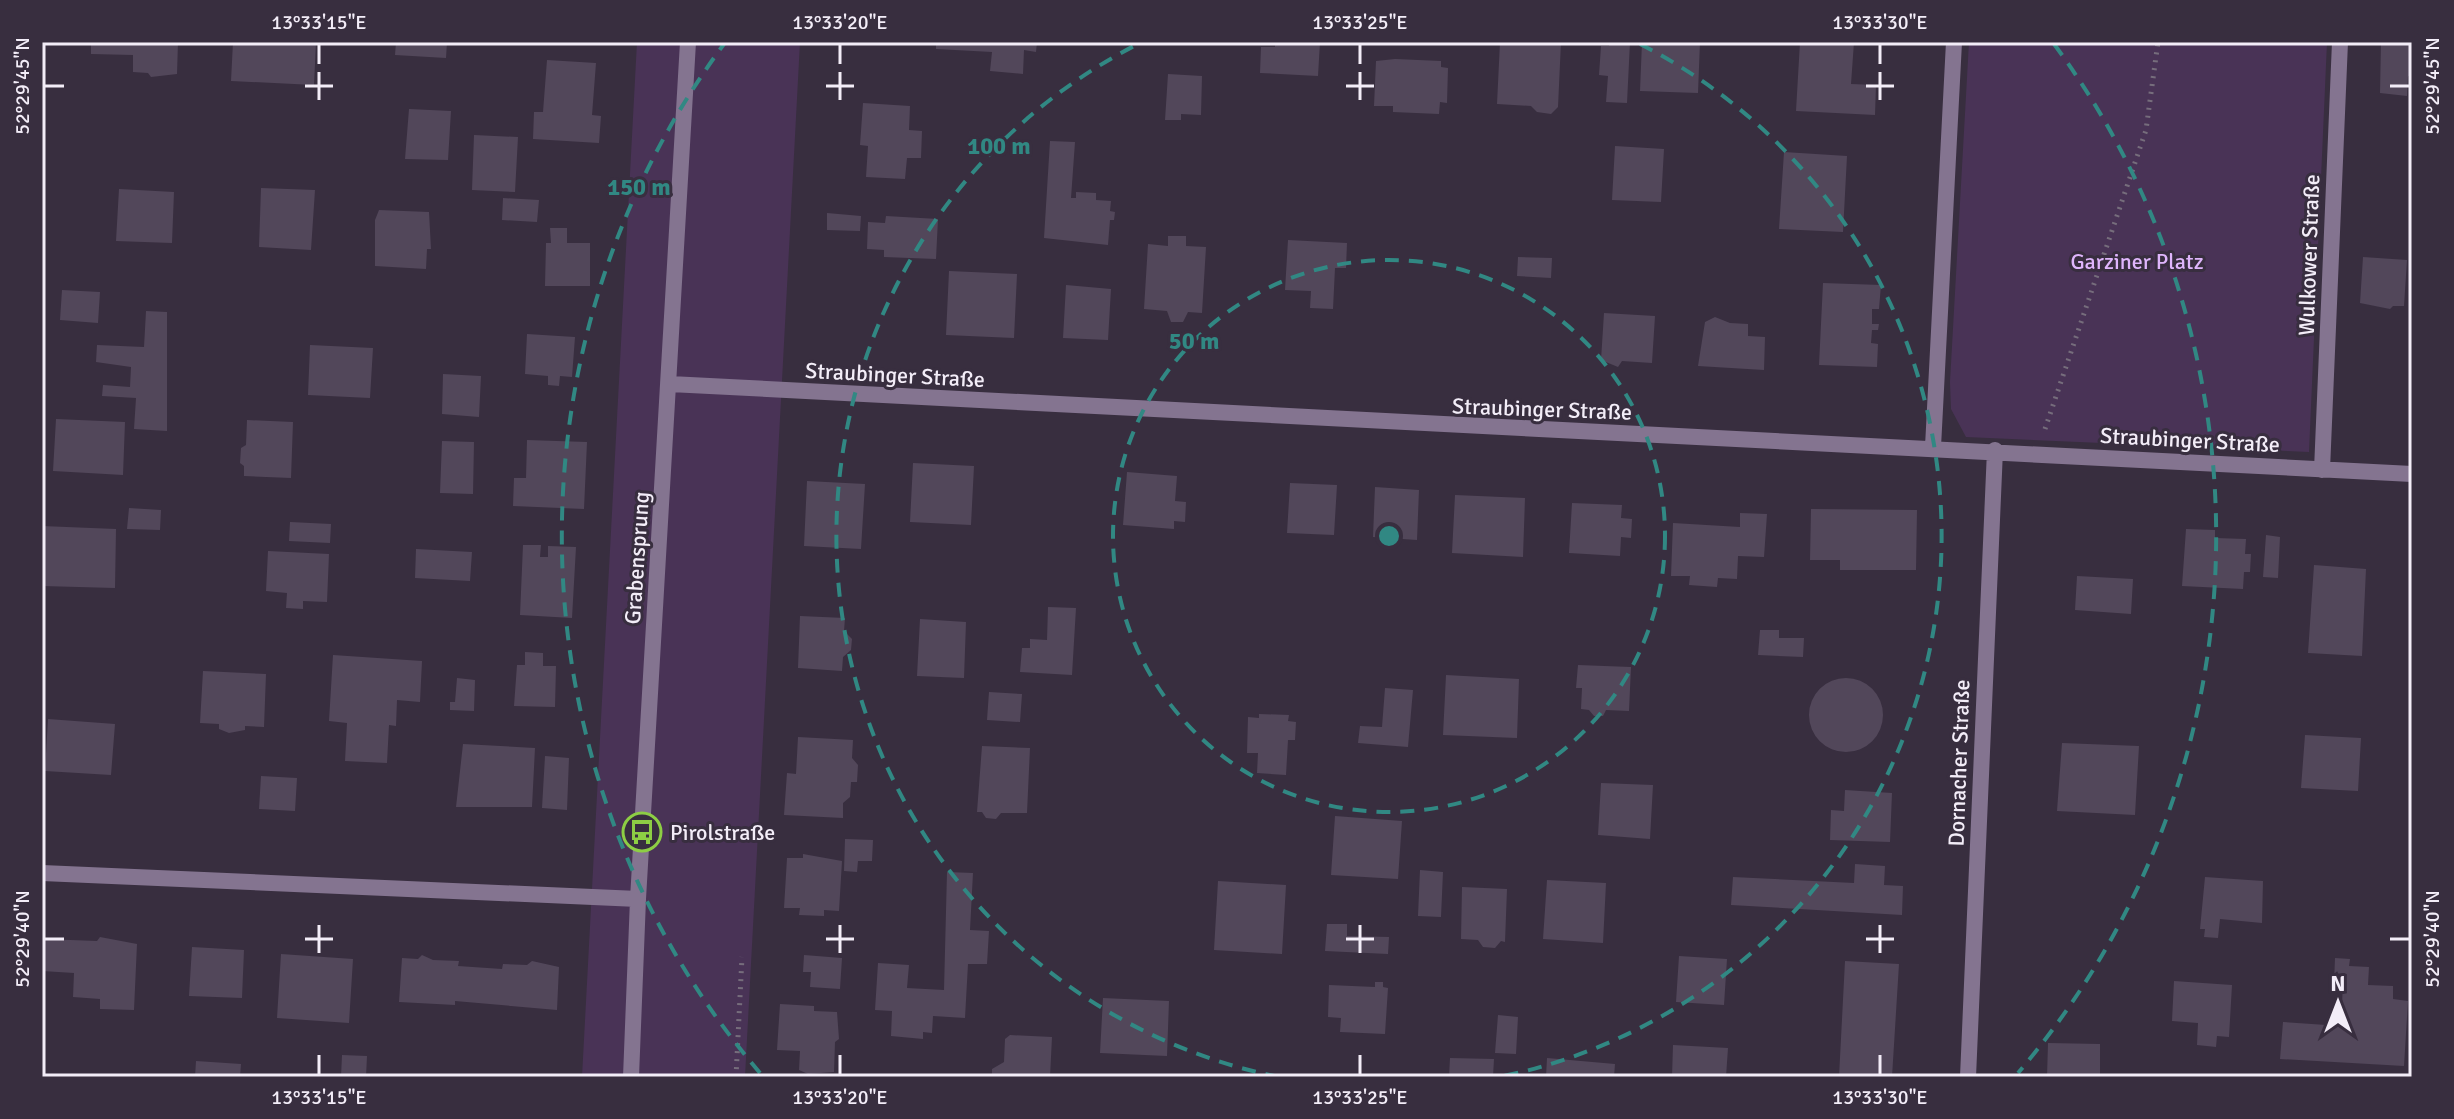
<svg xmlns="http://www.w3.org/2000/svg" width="2454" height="1119" viewBox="0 0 2454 1119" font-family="Signika,sans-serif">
  <rect width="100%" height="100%" fill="#382e3f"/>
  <path fill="#493356" d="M 637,42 L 800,42 L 745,1077 L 582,1077 Z
    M 1969,42 L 2327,42 L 2309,452 L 1966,437 L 1951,409 L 1950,382 Z"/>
  <path fill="#52475a" d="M 91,42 L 178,42 L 177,74 L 151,77 L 148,73 L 133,72 L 133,55 L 91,54 Z
    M 233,42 L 316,42 L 314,85 L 231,81 Z
    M 396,42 L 447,42 L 446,58 L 395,55 Z
    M 936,42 L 1037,42 L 1036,52 L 1024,50 L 1023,74 L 990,71 L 992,52 L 936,49 Z
    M 1275,42 L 1320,42 L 1318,76 L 1260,73 L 1261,47 L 1275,47 Z
    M 1500,42 L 1561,42 L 1558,107 L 1551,114 L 1537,112 L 1531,106 L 1497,104 Z
    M 1610,42 L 1630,42 L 1627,103 L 1606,102 L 1608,76 L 1599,75 L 1601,46 L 1609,46 Z
    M 1642,42 L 1700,42 L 1698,93 L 1640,91 Z
    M 1800,42 L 1854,42 L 1851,84 L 1876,85 L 1875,115 L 1796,111 Z
    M 2381,42 L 2412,42 L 2412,77 L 2408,76 L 2407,96 L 2380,93 Z
    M 1395,59 L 1441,61 L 1441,67 L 1448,68 L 1447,103 L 1440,102 L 1439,114 L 1393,112 L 1393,106 L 1374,106 L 1376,61 Z
    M 547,60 L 596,63 L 592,115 L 601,116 L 599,143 L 533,139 L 534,112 L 543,112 Z
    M 1168,74 L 1202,76 L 1201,115 L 1181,114 L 1181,120 L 1165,120 Z
    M 863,103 L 910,106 L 909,130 L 922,131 L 921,158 L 907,158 L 905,179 L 866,177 L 868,146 L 860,145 Z
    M 409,109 L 451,111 L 448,160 L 405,159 Z
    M 474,135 L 518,137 L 515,192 L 472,190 Z
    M 1050,141 L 1075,142 L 1071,198 L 1076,198 L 1076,192 L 1096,193 L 1096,200 L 1111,201 L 1110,211 L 1115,212 L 1114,220 L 1110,220 L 1108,245 L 1044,238 Z
    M 1615,146 L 1664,149 L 1661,202 L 1612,200 Z
    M 1784,152 L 1847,156 L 1843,232 L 1779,229 Z
    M 261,188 L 315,190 L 311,250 L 259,247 Z
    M 119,189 L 174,192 L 172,243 L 116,241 Z
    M 503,198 L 539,200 L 537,222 L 502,220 Z
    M 379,210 L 429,212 L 431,249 L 427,249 L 426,269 L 375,266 L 375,220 Z
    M 827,213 L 861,216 L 860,231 L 827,230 Z
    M 886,216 L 938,219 L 936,259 L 884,257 L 884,250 L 867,249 L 868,222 L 885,223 Z
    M 550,228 L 567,228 L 567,243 L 590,243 L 590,286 L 545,286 L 546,243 L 551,243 Z
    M 1168,236 L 1186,236 L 1186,246 L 1206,247 L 1202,313 L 1188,312 L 1183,322 L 1171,322 L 1167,311 L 1144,309 L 1148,244 L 1168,246 Z
    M 1288,240 L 1347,243 L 1346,268 L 1335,268 L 1333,309 L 1310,308 L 1311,291 L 1285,290 Z
    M 1518,257 L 1552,258 L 1551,278 L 1517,276 Z
    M 2363,257 L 2407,260 L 2404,306 L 2393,306 L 2390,309 L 2360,303 Z
    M 949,271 L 1017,274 L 1014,338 L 946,335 Z
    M 1823,283 L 1881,285 L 1879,309 L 1872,309 L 1872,324 L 1879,324 L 1878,330 L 1872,330 L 1871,343 L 1878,344 L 1877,367 L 1819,365 Z
    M 1066,285 L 1111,289 L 1108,340 L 1063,338 Z
    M 62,290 L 100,292 L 98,323 L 60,320 Z
    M 146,311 L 167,312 L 167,431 L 134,429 L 136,398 L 102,396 L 103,385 L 130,387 L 131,367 L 96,362 L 97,345 L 144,347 Z
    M 1604,313 L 1655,316 L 1652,363 L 1622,361 L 1618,367 L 1601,360 Z
    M 1715,317 L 1730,323 L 1748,324 L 1748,336 L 1765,337 L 1764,370 L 1698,366 L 1705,322 Z
    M 527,334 L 575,337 L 572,377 L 560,376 L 559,386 L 548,385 L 548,376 L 525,374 Z
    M 310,345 L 373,348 L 370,398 L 308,395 Z
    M 443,374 L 481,376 L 479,417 L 442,414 Z
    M 56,419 L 125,422 L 123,475 L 53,471 Z
    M 247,420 L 293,422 L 291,478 L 244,476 L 244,466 L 240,463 L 241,448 L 246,445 Z
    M 527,440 L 587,442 L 584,509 L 513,506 L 514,478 L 526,478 Z
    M 442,441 L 474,442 L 473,494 L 440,493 Z
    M 913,463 L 974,466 L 971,525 L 910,522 Z
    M 1127,472 L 1177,476 L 1175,501 L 1186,502 L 1185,522 L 1174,521 L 1174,529 L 1123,525 Z
    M 807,481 L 865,484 L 861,549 L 804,546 Z
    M 1290,483 L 1337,485 L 1334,535 L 1287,533 Z
    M 1375,487 L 1419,490 L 1417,540 L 1373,537 Z
    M 1455,495 L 1525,498 L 1523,557 L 1452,553 Z
    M 1572,503 L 1622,505 L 1621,518 L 1632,519 L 1631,538 L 1621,537 L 1620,556 L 1569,553 Z
    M 129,508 L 161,510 L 160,530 L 127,529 Z
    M 1811,509 L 1917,510 L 1916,570 L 1840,570 L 1840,560 L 1810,560 Z
    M 1740,513 L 1767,514 L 1764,557 L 1738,556 L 1737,579 L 1718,578 L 1717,587 L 1689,585 L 1690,576 L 1671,576 L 1673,523 L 1740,527 Z
    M 290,522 L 331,524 L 330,543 L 289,541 Z
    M 42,526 L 116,529 L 115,588 L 42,586 Z
    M 2186,529 L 2215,530 L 2215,538 L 2246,539 L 2245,554 L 2251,554 L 2250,572 L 2244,572 L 2243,589 L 2182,586 Z
    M 2266,535 L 2280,537 L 2278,578 L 2263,577 Z
    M 523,545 L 541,545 L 540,557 L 548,557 L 548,546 L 576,547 L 572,618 L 520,615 Z
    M 416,549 L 472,552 L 470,581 L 415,578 Z
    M 268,551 L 329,554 L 327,602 L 303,601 L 303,609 L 286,608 L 287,593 L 266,591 Z
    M 2314,565 L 2366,569 L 2362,656 L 2308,653 Z
    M 2077,576 L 2133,579 L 2131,614 L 2075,610 Z
    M 1048,607 L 1076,608 L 1072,675 L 1020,672 L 1022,648 L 1030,648 L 1030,639 L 1047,640 Z
    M 800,616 L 845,618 L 844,631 L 852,639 L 851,650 L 843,657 L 842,671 L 798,668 Z
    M 920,619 L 966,622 L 964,678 L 917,676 Z
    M 1760,630 L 1779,630 L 1779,638 L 1804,638 L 1803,657 L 1758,655 Z
    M 525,652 L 543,653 L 543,666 L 556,666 L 555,707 L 514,706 L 517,665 L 525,665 Z
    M 333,655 L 422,661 L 420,702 L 397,700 L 396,726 L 389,725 L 387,763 L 345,761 L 347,723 L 329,721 Z
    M 1578,665 L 1631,667 L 1629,711 L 1606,710 L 1603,716 L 1594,716 L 1589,710 L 1581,709 L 1582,688 L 1576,688 Z
    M 203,671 L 266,674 L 264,727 L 245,726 L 245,730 L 229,733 L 219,729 L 219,724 L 200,723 Z
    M 1446,675 L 1519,679 L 1517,738 L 1443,735 Z
    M1809 715a37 37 0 1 1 74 0a37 37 0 1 1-74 0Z
    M 457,678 L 475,680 L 474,711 L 450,710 L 450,702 L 455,702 Z
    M 1385,688 L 1413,690 L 1408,747 L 1358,743 L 1360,726 L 1382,727 Z
    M 989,692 L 1022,694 L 1020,722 L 987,720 Z
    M 1259,714 L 1289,715 L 1288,721 L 1296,722 L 1295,740 L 1288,740 L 1286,775 L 1257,773 L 1258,753 L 1247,753 L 1248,717 L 1259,718 Z
    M 48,719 L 115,724 L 111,775 L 45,771 Z
    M 2305,735 L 2361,738 L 2358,791 L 2301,788 Z
    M 798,737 L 853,740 L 852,758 L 858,765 L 857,782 L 851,782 L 850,797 L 843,803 L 843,818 L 784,815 L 787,773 L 796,774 Z
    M 2062,743 L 2139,746 L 2135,815 L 2057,811 Z
    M 463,744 L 535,748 L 532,807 L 456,807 Z
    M 982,746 L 1030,748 L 1027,813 L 1001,813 L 996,819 L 986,818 L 982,812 L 977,812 Z
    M 545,756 L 569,758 L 567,810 L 542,808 Z
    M 261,776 L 297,778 L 295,811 L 259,809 Z
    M 1601,783 L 1653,785 L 1650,839 L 1598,835 Z
    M 1845,790 L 1892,793 L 1890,842 L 1830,840 L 1831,810 L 1844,811 Z
    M 1335,816 L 1402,821 L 1398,879 L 1331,875 Z
    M 845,839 L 873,840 L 872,861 L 858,861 L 857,872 L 844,871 Z
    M 803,854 L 842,861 L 839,911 L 824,910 L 824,916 L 799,915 L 800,908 L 784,908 L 787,858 L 803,858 Z
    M 1855,864 L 1885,866 L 1884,885 L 1903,886 L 1902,915 L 1731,905 L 1733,877 L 1854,883 Z
    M 1420,870 L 1443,872 L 1441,917 L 1418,916 Z
    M 947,872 L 973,873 L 970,930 L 989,931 L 987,964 L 968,964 L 965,1018 L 933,1016 L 932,1033 L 923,1032 L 923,1039 L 891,1036 L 892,1011 L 875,1010 L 878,963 L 909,965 L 907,988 L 944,990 Z
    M 2205,877 L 2263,881 L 2262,923 L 2220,919 L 2218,938 L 2204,937 L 2205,929 L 2200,929 Z
    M 1547,880 L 1606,883 L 1603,943 L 1543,939 Z
    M 1218,881 L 1286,885 L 1282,954 L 1214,950 Z
    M 1462,887 L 1507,889 L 1505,942 L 1501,941 L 1495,948 L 1483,947 L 1478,940 L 1461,939 Z
    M 1327,924 L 1347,924 L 1347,936 L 1389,937 L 1388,954 L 1325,951 Z
    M 100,937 L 137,944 L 134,1010 L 100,1009 L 100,999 L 73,997 L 74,973 L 42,971 L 44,939 L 97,941 Z
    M 192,947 L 244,950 L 242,998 L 189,996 Z
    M 281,954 L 353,959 L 349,1023 L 277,1018 Z
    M 422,955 L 433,960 L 459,961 L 458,966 L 502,969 L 503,964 L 527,965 L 532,961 L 559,967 L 557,1010 L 455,1001 L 455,1005 L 399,1002 L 402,958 L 418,959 Z
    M 804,955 L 842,958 L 840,989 L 810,987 L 811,972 L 803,972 Z
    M 1679,956 L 1727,959 L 1724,1005 L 1676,1002 Z
    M 2335,958 L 2350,959 L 2349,966 L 2369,967 L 2368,985 L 2393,986 L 2393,999 L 2408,1001 L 2404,1066 L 2280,1059 L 2283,1022 L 2341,1026 L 2343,983 L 2334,983 Z
    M 1845,961 L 1899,964 L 1892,1077 L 1839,1077 Z
    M 2174,981 L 2232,985 L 2229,1037 L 2217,1036 L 2216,1047 L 2197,1045 L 2198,1023 L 2172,1021 Z
    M 1375,982 L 1383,982 L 1383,987 L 1388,988 L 1385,1034 L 1340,1032 L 1341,1018 L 1328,1017 L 1329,985 L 1375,987 Z
    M 1103,998 L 1169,1001 L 1167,1056 L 1100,1053 Z
    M 780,1004 L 814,1006 L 814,1011 L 837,1012 L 839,1039 L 835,1042 L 834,1072 L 808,1074 L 799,1070 L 800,1051 L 777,1050 Z
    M 1498,1015 L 1518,1017 L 1516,1054 L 1495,1053 Z
    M 1010,1035 L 1052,1037 L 1050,1077 L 992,1077 L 992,1069 L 1004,1062 L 1005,1039 Z
    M 2048,1043 L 2100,1044 L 2100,1077 L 2047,1077 Z
    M 1673,1045 L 1728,1048 L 1726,1077 L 1672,1077 Z
    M 342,1055 L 367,1056 L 366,1077 L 341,1077 Z
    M 1450,1058 L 1494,1059 L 1493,1077 L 1449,1077 Z
    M 1547,1058 L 1615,1064 L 1614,1077 L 1546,1077 Z
    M 196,1061 L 241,1064 L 240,1077 L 195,1077 Z"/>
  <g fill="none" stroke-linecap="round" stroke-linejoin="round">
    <path stroke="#766d7c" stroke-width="5" stroke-dasharray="2 6" stroke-linecap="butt" d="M 2045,429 L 2146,130 L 2158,42
      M 736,1077 L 742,957"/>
    <path stroke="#847490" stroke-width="16" d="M 670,384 L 2412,474
      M 1933,447 L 1954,42
      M 2322,470 L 2340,42
      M 42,873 L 638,899
      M 631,1077 L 638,899 L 688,42
      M 1968,1077 L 1995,450"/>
  </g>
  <path fill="none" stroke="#f3edf8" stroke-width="3" d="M 319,44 L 319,64M 840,44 L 840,64M 1360,44 L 1360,64M 1880,44 L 1880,64M 319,72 L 319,100M 840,72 L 840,100M 1360,72 L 1360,100M 1880,72 L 1880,100M 44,86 L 64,86M 305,86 L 333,86M 826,86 L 854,86M 1346,86 L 1374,86M 1866,86 L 1894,86M 2390,86 L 2410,86M 319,925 L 319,953M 840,925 L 840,953M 1360,925 L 1360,953M 1880,925 L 1880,953M 44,939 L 64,939M 305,939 L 333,939M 826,939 L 854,939M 1346,939 L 1374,939M 1866,939 L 1894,939M 2390,939 L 2410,939M 319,1055 L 319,1075M 840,1055 L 840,1075M 1360,1055 L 1360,1075M 1880,1055 L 1880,1075"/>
  <g fill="none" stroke="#318883" stroke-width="4" stroke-dasharray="14 10">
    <circle cx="1389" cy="536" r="276"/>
    <path d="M1279 1077A552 552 0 0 1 1138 44M1640 44A552 552 0 0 1 1499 1077"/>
    <path d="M760 1073A827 827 0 0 1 724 44M2054 44A827 827 0 0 1 2018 1073"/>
  </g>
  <defs>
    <symbol id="bus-ring" viewBox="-11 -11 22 22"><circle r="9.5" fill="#382e3f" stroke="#8dce44" stroke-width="1.5"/><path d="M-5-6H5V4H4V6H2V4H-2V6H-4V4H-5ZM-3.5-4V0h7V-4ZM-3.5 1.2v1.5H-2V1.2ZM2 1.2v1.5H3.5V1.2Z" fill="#8dce44"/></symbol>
  </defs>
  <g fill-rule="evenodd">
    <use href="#bus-ring" x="620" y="810" width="44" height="44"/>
  </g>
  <g text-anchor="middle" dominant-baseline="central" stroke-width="6" stroke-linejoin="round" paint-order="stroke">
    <g font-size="22" fill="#f3edf8" stroke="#382e3f">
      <text transform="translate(2309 255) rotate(-88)">Wulkower Straße</text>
      <text transform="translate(895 375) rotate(3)">Straubinger Straße</text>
      <text transform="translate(1542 409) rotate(2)">Straubinger Straße</text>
      <text transform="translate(2190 440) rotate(3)">Straubinger Straße</text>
      <text transform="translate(637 558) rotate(-86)">Grabensprung</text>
      <text transform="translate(1959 763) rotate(-88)">Dornacher Straße</text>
    </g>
    <g font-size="22" fill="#dfb5fc" stroke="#382e3f">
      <text x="2137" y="261">Garziner Platz</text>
    </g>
    <g font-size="22" fill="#f3edf8" stroke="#382e3f" text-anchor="start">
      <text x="670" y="832">Pirolstraße</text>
    </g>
  </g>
  <circle cx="1389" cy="536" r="12" fill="#318883" stroke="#382e3f" stroke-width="4"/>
  <g font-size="24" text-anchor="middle" font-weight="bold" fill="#318883" stroke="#382e3f" stroke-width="6" stroke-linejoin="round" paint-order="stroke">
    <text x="999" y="154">100 m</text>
    <text x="639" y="195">150 m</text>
    <text x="1194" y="349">50 m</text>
  </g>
  <rect width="2454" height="1119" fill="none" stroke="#382e3f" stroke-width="88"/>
  <g transform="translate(2338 1003)" stroke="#382e3f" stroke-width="6" paint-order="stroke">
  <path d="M0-6L14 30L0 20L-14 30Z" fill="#f3edf8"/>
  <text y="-12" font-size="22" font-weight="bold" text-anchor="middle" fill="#f3edf8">N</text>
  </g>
  <rect x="44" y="44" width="2366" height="1031" fill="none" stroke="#f3edf8" stroke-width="3"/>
  <g font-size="20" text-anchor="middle" fill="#f3edf8">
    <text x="319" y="29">13°33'15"E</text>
    <text x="840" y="29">13°33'20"E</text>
    <text x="1360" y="29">13°33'25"E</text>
    <text x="1880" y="29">13°33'30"E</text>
    <text transform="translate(22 86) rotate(-90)" y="7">52°29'45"N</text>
    <text transform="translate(2432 86) rotate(-90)" y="7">52°29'45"N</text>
    <text transform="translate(22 939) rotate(-90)" y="7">52°29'40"N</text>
    <text transform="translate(2432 939) rotate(-90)" y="7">52°29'40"N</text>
    <text x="319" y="1104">13°33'15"E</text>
    <text x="840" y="1104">13°33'20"E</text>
    <text x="1360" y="1104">13°33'25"E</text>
    <text x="1880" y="1104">13°33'30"E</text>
  </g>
</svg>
